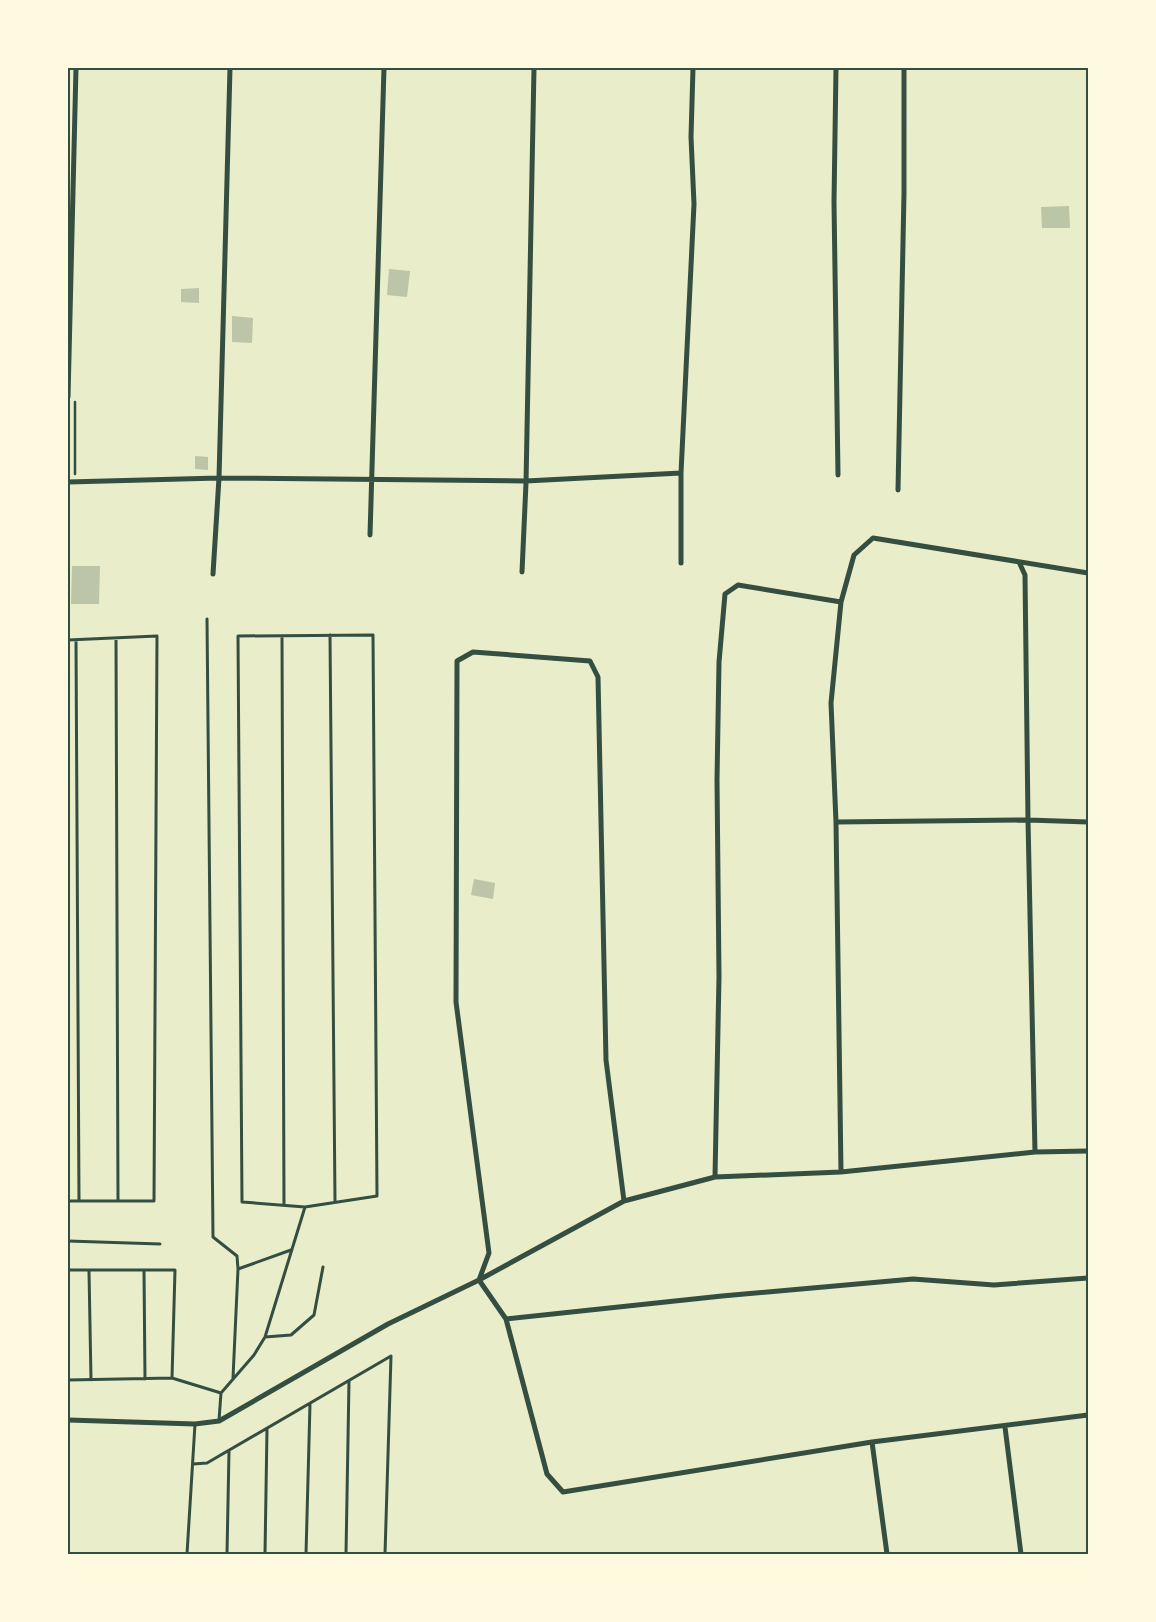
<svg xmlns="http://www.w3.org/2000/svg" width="1156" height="1622" viewBox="0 0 1156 1622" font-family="'PT Sans Narrow',sans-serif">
  <rect width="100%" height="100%" fill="#e9edc9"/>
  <path fill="#bcc5a7" d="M 1069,206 L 1070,228 L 1042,228 L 1041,207 Z
    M 389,269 L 410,271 L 407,297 L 387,295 Z
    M 199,288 L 199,303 L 181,302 L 181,289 Z
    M 232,316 L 253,318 L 252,343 L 232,342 Z
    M 195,456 L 208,457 L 208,470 L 195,469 Z
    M 72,566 L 100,566 L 99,604 L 71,604 Z
    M 474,879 L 495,883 L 493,899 L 471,895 Z"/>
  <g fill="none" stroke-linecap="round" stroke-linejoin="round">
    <path stroke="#344e41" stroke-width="2.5" d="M 75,474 L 75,402"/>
    <path stroke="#344e41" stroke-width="3" d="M 207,619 L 213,1237 L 237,1256 L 238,1269 L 233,1378
      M 330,635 L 335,1202
      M 282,636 L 284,1205
      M 116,638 L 118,1201
      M 68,640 L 157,636 L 154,1201 L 68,1201
      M 76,640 L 79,1201
      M 68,1241 L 160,1244
      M 238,1269 L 291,1250
      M 68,1270 L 175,1270 L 172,1378
      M 144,1270 L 145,1379
      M 89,1271 L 91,1380
      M 265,1337 L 291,1335 L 314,1315 L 323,1267
      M 68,1380 L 172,1378 L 221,1393
      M 219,1420 L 221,1393 L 254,1355 L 265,1337 L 305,1207 L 377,1196 L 373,635 L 238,636 L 242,1202 L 305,1207
      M 193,1464 L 207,1463 L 391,1356 L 385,1554
      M 187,1554 L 195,1424
      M 227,1554 L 229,1451
      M 265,1554 L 267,1429
      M 306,1554 L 310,1404
      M 346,1554 L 349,1381"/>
    <path stroke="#344e41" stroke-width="5" d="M 836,68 L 834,202 L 838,475
      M 68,397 L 76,68
      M 68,482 L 219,478 L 526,481 L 681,473
      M 898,490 L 904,193 L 904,68
      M 370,535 L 384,68
      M 1019,562 L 1025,575 L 1028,820 L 1035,1152
      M 681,563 L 681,473 L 694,204 L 691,137 L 693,68
      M 522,572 L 526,483 L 534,68
      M 213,574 L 219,478 L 230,68
      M 836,822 L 1028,820 L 1088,822
      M 841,1172 L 836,822 L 831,703 L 841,602 L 854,555 L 873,538 L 1088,573
      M 715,1177 L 719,977 L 717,780 L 719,662 L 725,594 L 738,585 L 841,602
      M 479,1280 L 489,1253 L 456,1002 L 457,661 L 473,652 L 590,661 L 598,677 L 606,1060 L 624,1201
      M 479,1280 L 506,1319 L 547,1474 L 563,1492 L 872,1442 L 1088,1415
      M 506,1319 L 722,1296 L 913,1279 L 994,1285 L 1088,1278
      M 68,1420 L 195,1424 L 219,1421 L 388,1324 L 479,1280 L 624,1201 L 715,1177 L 841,1172 L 1035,1152 L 1088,1151
      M 1005,1427 L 1021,1554
      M 872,1442 L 887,1554"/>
  </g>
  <rect width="1156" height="1622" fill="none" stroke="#fefae0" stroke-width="138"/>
  <rect x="69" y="69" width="1018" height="1484" fill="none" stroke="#344e41" stroke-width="2"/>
</svg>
